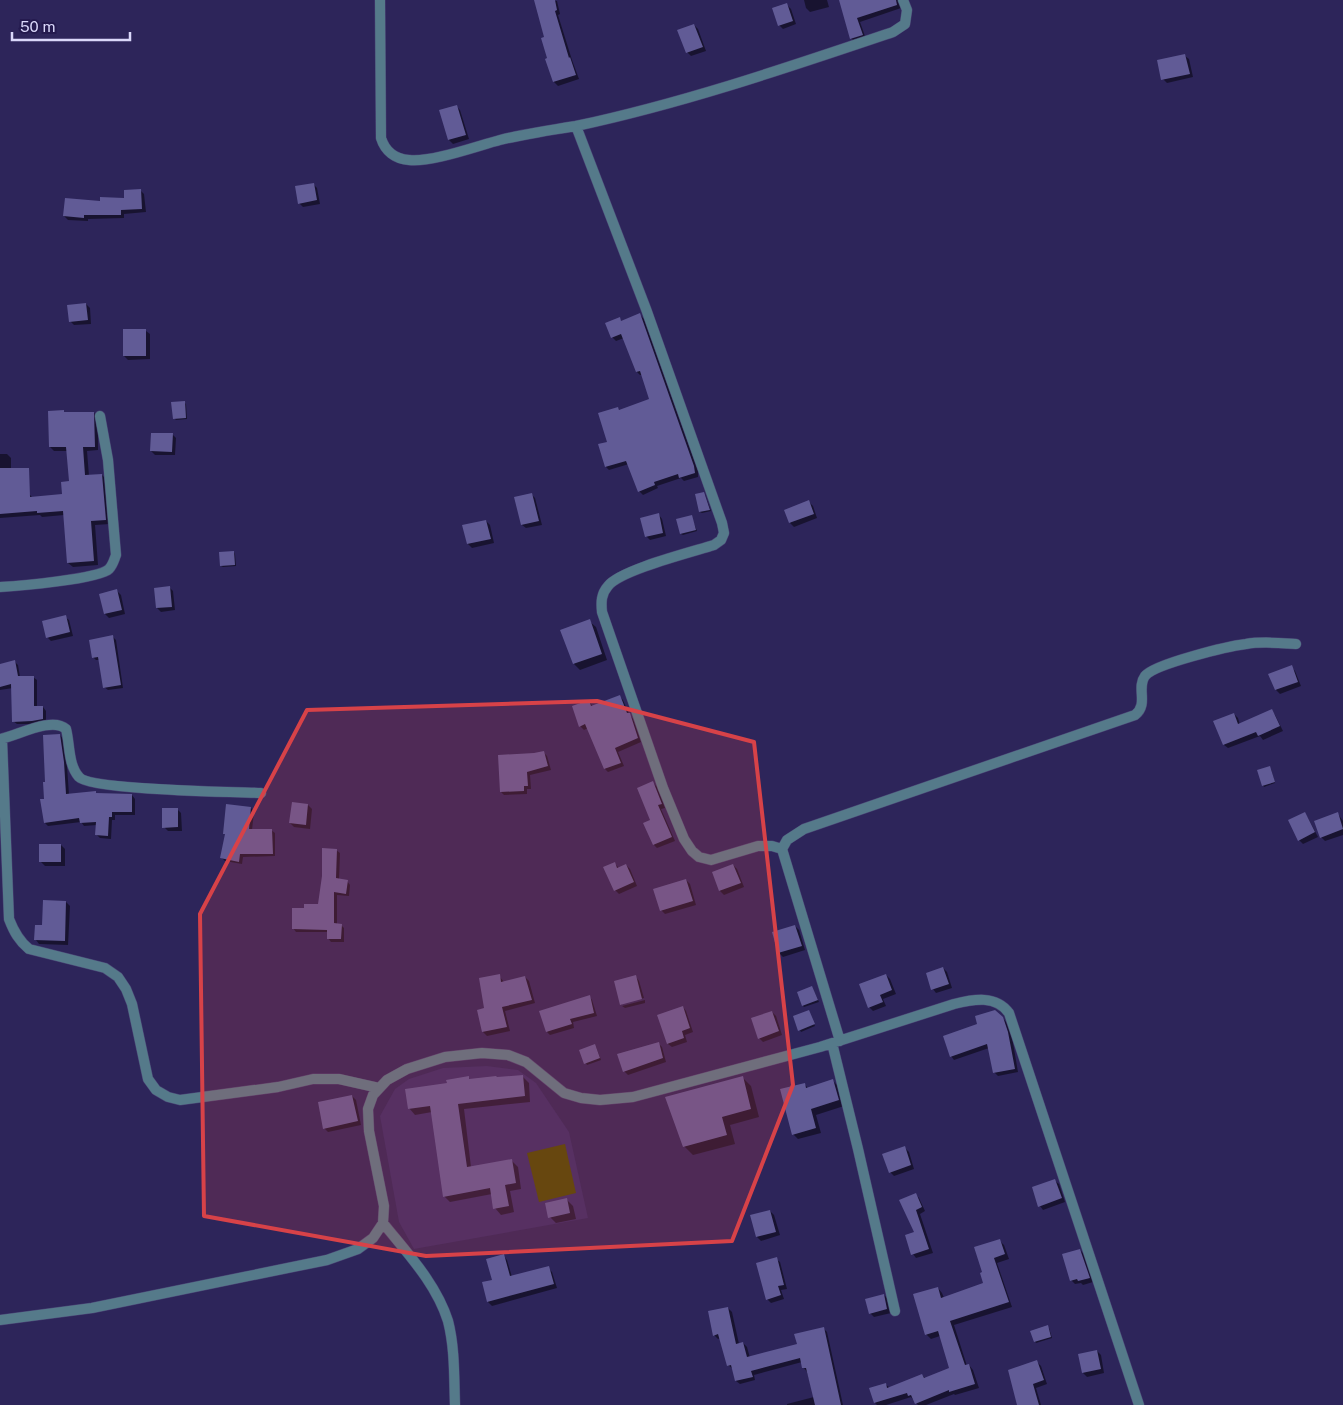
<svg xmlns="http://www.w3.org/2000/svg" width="1343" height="1405" viewBox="0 0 1343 1405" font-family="'Public Sans',sans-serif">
  <rect width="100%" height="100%" fill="#2d255a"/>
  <path fill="#372c69" d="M 487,1066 L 518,1070 L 536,1083 L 569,1132 L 588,1218 L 414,1249 L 399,1222 L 380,1116 L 395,1089 L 409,1079 L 443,1068 Z"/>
  <path fill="#4c4902" d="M 565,1144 L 576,1193 L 539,1202 L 527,1153 Z"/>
  <path fill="#0007" d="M 543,0 L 557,1 L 560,14 L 558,15 L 572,60 L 579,79 L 558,86 L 554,82 L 547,59 L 548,59 Z
    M 804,0 L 827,0 L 829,7 L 810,12 L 806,8 Z
    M 840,0 L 898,0 L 901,8 L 860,22 L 866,39 L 855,42 L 851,38 Z
    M 787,5 L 791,9 L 796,24 L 783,29 L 779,25 Z
    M 694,25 L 698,29 L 706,51 L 691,56 L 687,52 Z
    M 1185,56 L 1189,59 L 1193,77 L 1167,83 L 1163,79 Z
    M 456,106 L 460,110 L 469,139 L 453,144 L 449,140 L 440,111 Z
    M 313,184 L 317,188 L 320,204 L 303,207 L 299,203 Z
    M 140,190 L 144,194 L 146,212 L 124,214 L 124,218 L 88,219 L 88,221 L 68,220 L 64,216 L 101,203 L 126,199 Z
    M 86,304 L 90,308 L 91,324 L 74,325 L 70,321 Z
    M 640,315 L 644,319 L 698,470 L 698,477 L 684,481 L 681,478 L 657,486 L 658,488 L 643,495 L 639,491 L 629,464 L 609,470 L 606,467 L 608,443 L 618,408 L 620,411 L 651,400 L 642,375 L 640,375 L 637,372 L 624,338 L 616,341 L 612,337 L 619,319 L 622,322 Z
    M 146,331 L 150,334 L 150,359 L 128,360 L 124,356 Z
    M 184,402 L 186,404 L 187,419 L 176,420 L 174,418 Z
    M 94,413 L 98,417 L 98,450 L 87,451 L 89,476 L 102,475 L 106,479 L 110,524 L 95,525 L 98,565 L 73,567 L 68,563 L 64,515 L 42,517 L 40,515 L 0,518 L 0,496 L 29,494 L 33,498 L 63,495 L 71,490 L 67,451 L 54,451 L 50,447 Z
    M 172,434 L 176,438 L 175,455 L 155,455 L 151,451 Z
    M 0,454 L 7,454 L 11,458 L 11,476 L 0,476 Z
    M 531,494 L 535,498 L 542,525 L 526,528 L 522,525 Z
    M 705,495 L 711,511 L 702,513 L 700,512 Z
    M 809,502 L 813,506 L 817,518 L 794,527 L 790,523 Z
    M 659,515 L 662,519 L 666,536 L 650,540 L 646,536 Z
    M 691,516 L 697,531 L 683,535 L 681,534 Z
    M 486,521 L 490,525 L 494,543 L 472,548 L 468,544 L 464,526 Z
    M 234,552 L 235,554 L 236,566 L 223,567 L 221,566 Z
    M 169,587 L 173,591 L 175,610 L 161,612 L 157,608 Z
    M 117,591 L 121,595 L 125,614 L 109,618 L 105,614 Z
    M 65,617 L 69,620 L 73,636 L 51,641 L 48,638 Z
    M 589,621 L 596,627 L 607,660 L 580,670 L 574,664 Z
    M 113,637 L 116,640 L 123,688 L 108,690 L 104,687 L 100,660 L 96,660 L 93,657 Z
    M 15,662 L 18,665 L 20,677 L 33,677 L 37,680 L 37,707 L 43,707 L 46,711 L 46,722 L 36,724 L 17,724 L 13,721 L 13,688 L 0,690 L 0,672 Z
    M 1291,667 L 1295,671 L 1301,686 L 1280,694 L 1276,690 Z
    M 619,696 L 623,700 L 629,714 L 633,719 L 641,742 L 618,752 L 624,766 L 608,772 L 605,769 L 588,728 L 584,730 L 580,726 L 589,701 L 593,707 Z
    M 1271,711 L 1275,715 L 1283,731 L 1263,740 L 1260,736 L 1228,748 L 1224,745 L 1234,714 L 1238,718 L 1240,725 Z
    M 60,735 L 63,739 L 67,766 L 69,795 L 95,792 L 97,794 L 132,795 L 135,799 L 135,815 L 115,815 L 115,820 L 112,820 L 111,839 L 100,838 L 97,835 L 97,825 L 84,826 L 81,822 L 48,826 L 45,823 L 47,783 Z
    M 543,752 L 547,756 L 551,770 L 530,775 L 531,789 L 527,789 L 527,794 L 504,795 L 501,792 Z
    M 1271,769 L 1275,783 L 1264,787 L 1263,785 Z
    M 653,783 L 657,787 L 665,808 L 661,809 L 675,841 L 657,848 L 654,845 L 652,821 Z
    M 308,805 L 312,809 L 310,829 L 294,827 L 290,823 Z
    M 251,808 L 254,812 L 252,830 L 271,830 L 275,833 L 275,856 L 243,857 L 242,864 L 225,861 L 222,858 L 226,835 L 224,833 Z
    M 177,809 L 181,813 L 182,831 L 168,831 L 164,827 Z
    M 1305,814 L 1308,818 L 1318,837 L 1303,844 L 1299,840 Z
    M 1338,814 L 1343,821 L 1343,835 L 1325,841 L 1321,837 Z
    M 61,845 L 65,849 L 65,866 L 45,866 L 41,862 Z
    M 336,850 L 340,853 L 339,880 L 347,881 L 350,885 L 349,896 L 337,895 L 337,925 L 341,925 L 344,928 L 344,942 L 331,942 L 328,938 L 328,932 L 296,932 L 293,928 L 305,910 L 319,905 L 323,876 Z
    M 615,864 L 619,868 L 626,865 L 630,869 L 637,886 L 619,894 L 615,890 Z
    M 733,865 L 737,869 L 744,887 L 724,895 L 720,891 L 714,873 Z
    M 686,880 L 690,884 L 696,905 L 665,914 L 661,910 Z
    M 66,902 L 70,906 L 68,945 L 39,944 L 36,940 L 43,926 Z
    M 795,926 L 799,930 L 805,950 L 783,957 L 779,953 L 773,933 Z
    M 943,968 L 947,972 L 952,988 L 936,993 L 933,989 Z
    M 886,975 L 890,979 L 896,994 L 883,999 L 886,1006 L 873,1011 L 869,1007 Z
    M 499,976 L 504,982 L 525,977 L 529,981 L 535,1003 L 505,1011 L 510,1031 L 487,1036 L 483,1032 L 485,1009 Z
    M 636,977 L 639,981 L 644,998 L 622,1003 L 622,1005 L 621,1004 Z
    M 812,987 L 819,1002 L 804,1007 L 803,1006 Z
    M 589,996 L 592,1000 L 597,1016 L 573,1022 L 574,1028 L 550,1035 L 547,1032 Z
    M 645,1000 L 645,1003 L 625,1008 L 622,1006 Z
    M 683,1007 L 686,1011 L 693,1032 L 685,1035 L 687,1042 L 672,1047 L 668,1044 L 659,1016 Z
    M 772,1012 L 776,1016 L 782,1035 L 763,1042 L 759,1038 Z
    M 809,1012 L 815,1026 L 801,1032 L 800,1030 Z
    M 1002,1017 L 1006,1022 L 1012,1037 L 1018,1072 L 998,1076 L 994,1072 L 989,1048 L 954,1060 L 951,1056 Z
    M 658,1043 L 662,1047 L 666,1062 L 628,1075 L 624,1071 Z
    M 596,1047 L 601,1060 L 587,1065 L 580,1051 Z
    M 523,1077 L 529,1083 L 530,1102 L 464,1109 L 471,1167 L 512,1161 L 518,1167 L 521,1189 L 510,1191 L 514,1212 L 501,1215 L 495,1208 L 492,1194 L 450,1202 L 444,1196 L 432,1112 L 415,1115 L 409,1108 L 448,1085 L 468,1078 L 471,1080 Z
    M 742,1077 L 751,1086 L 759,1117 L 730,1125 L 735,1144 L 693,1155 L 684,1146 Z
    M 832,1080 L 838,1086 L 844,1106 L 816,1115 L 821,1133 L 798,1139 L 793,1134 L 804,1084 L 808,1088 Z
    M 352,1096 L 356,1100 L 361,1125 L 328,1132 L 324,1128 Z
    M 905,1148 L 909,1152 L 914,1169 L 894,1176 L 890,1172 Z
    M 1055,1181 L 1059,1184 L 1065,1202 L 1043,1210 L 1040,1206 Z
    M 915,1194 L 919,1198 L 925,1211 L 920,1214 L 933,1253 L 916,1258 L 913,1254 L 915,1233 Z
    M 567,1200 L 573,1206 L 576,1219 L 556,1223 L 550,1217 Z
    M 770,1211 L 774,1215 L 780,1235 L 761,1241 L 757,1237 Z
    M 999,1240 L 1004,1245 L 1009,1259 L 997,1263 L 1012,1307 L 954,1325 L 967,1366 L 969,1365 L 973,1370 L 979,1388 L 955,1395 L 954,1394 L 926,1405 L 918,1405 L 911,1397 L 886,1405 L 877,1405 L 875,1403 L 885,1384 L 890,1388 L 922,1375 L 926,1379 L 951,1369 L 940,1336 L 931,1339 L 926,1334 L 938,1288 L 942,1293 L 944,1298 L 985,1284 Z
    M 1080,1250 L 1084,1254 L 1093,1282 L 1083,1285 L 1081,1283 L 1075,1284 L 1071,1280 Z
    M 504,1256 L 507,1260 L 512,1277 L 548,1268 L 552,1272 L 557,1288 L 492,1306 L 488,1302 L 484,1283 L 493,1281 Z
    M 776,1259 L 780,1262 L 787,1289 L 781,1290 L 784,1299 L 771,1303 L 767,1299 Z
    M 884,1295 L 888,1299 L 891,1313 L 874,1317 L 870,1313 Z
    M 728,1308 L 732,1312 L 739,1344 L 743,1343 L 747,1347 L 750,1358 L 798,1345 L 823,1328 L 827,1332 L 843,1405 L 787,1405 L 787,1404 L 814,1397 L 807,1372 L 804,1368 L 802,1362 L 754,1375 L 755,1380 L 740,1384 L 736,1381 L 733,1369 L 728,1365 L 721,1338 L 718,1339 L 714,1335 Z
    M 1049,1328 L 1052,1338 L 1036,1343 L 1035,1341 Z
    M 1097,1351 L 1101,1355 L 1104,1373 L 1087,1377 L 1083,1373 Z
    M 1037,1362 L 1041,1366 L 1047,1384 L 1036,1388 L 1041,1405 L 1018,1405 Z"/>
  <path fill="#615b96" d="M 534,0 L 555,0 L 557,10 L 555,11 L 569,58 L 570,57 L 576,75 L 553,82 L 545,59 L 547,58 L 541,38 L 544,37 Z
    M 839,0 L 896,0 L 897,5 L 857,18 L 863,35 L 850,39 Z
    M 787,3 L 793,21 L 778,26 L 772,8 Z
    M 694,24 L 703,47 L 686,53 L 677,30 Z
    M 1185,54 L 1190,74 L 1161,80 L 1157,60 Z
    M 457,105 L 466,135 L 448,140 L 439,110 Z
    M 314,183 L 317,200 L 298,204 L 295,186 Z
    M 141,189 L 142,209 L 121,210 L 121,215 L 84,215 L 84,218 L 63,216 L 65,198 L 100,201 L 100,197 L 124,198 L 124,190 Z
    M 86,303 L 88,320 L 69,322 L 67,305 Z
    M 640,313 L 694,466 L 695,473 L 679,478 L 678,474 L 654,482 L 655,485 L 638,492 L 626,461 L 605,467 L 598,444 L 607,442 L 598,413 L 618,407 L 619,410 L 649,399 L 640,371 L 636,372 L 621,334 L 611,338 L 605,323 L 620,317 L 621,321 Z
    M 123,329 L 146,329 L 146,356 L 123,356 Z
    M 185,401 L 186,418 L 173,419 L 171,402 Z
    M 64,410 L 64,412 L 94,412 L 95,447 L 83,447 L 85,475 L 102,474 L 106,520 L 91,521 L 94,561 L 67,563 L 63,511 L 37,513 L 37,511 L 0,514 L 0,468 L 29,468 L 30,497 L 62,494 L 61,482 L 69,481 L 66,447 L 49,447 L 48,411 Z
    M 151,433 L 173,433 L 172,452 L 150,451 Z
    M 704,492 L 710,510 L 699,512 L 695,494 Z
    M 532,493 L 539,521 L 521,525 L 514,497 Z
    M 809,500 L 814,514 L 789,523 L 784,510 Z
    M 659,513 L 663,533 L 645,537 L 640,518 Z
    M 692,515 L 696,530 L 680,534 L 676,519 Z
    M 486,520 L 491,539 L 467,544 L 462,525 Z
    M 234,551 L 235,565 L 220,566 L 219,552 Z
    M 170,586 L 172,607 L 156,608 L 154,588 Z
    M 117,589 L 122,610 L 104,614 L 99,594 Z
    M 66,615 L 70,632 L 46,638 L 42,621 Z
    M 590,619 L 602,654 L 573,664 L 560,630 Z
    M 113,635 L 121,685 L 103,688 L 98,657 L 92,658 L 89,640 Z
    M 15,660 L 18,676 L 34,676 L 34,706 L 43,706 L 43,719 L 32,721 L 12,722 L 11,684 L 0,687 L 0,664 Z
    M 1292,665 L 1298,682 L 1275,690 L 1268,674 Z
    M 620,695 L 627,713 L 630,713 L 638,738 L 615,748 L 621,763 L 604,769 L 585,724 L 579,727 L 572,706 L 589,700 L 591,706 Z
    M 1272,709 L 1280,726 L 1258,736 L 1256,732 L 1223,745 L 1213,721 L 1234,713 L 1238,724 Z
    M 60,734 L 64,762 L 66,794 L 96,791 L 96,793 L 132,794 L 132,812 L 112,812 L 112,817 L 109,817 L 108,836 L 95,835 L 96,822 L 80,823 L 79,818 L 44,823 L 40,799 L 44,799 L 43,782 L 45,782 L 43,735 Z
    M 544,751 L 548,766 L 527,772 L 528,786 L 524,786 L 524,791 L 500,792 L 498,755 L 534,753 Z
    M 1270,766 L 1275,782 L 1262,786 L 1257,770 Z
    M 653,781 L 662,804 L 658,805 L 672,837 L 653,845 L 643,823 L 650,820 L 637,788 Z
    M 292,802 L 308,804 L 306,825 L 289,823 Z
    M 226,804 L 251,807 L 249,829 L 272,829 L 273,854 L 240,854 L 239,862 L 220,858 L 225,834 L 223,834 Z
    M 162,808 L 178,808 L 178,827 L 162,828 Z
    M 1305,812 L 1315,832 L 1298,841 L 1288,820 Z
    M 1338,812 L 1343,829 L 1320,838 L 1314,821 Z
    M 39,844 L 61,844 L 61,862 L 39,862 Z
    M 322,848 L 337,849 L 336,878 L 348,880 L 346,894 L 334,892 L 334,923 L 342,924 L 341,939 L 327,939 L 327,930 L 292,929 L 292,908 L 304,908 L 304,904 L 318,904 L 322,876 Z
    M 615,862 L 617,868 L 626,864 L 634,882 L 614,891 L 603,867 Z
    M 733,864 L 741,883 L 719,891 L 712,872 Z
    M 686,879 L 693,901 L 660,911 L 653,889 Z
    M 43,900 L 66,901 L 65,941 L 34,940 L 35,925 L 42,925 Z
    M 795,925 L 802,946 L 778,953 L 772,932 Z
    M 943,967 L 949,984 L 931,990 L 926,973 Z
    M 500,974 L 501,982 L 525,976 L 532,1000 L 502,1007 L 507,1027 L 482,1032 L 477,1010 L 484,1008 L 479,978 Z
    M 886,974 L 892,990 L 880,995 L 883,1002 L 868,1008 L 859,984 Z
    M 636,975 L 642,999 L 620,1005 L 614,981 Z
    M 812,986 L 818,1000 L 802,1006 L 797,992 Z
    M 590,995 L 594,1013 L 570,1019 L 572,1024 L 546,1032 L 539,1011 Z
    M 683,1006 L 690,1028 L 682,1031 L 684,1038 L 667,1044 L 657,1015 Z
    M 809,1010 L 815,1024 L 798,1031 L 793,1016 Z
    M 995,1010 L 1003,1017 L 1008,1032 L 1015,1069 L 993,1073 L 987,1044 L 950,1057 L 943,1036 L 977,1024 L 975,1016 Z
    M 772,1011 L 779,1031 L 758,1039 L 751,1018 Z
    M 659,1042 L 663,1058 L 623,1072 L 617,1054 Z
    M 595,1044 L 600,1058 L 584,1064 L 579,1050 Z
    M 523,1075 L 525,1096 L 458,1104 L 467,1167 L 512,1159 L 516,1183 L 505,1185 L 509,1206 L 493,1209 L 490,1188 L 443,1197 L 430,1106 L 408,1109 L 405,1089 L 447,1083 L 446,1080 L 469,1076 L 469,1079 L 496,1076 L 497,1077 Z
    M 743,1076 L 751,1109 L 722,1117 L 727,1135 L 683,1147 L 665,1097 Z
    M 833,1079 L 839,1100 L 811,1109 L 816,1128 L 792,1135 L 780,1089 L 805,1083 L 806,1088 Z
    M 352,1095 L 358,1121 L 323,1129 L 318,1102 Z
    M 905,1146 L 911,1165 L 889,1173 L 882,1154 Z
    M 1055,1179 L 1062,1198 L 1038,1207 L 1032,1187 Z
    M 916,1193 L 922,1207 L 916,1210 L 929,1249 L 911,1255 L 905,1235 L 914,1232 L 899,1200 Z
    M 567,1198 L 570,1213 L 548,1218 L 545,1203 Z
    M 770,1210 L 776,1232 L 756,1237 L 750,1215 Z
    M 1000,1239 L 1005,1254 L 994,1258 L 1009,1302 L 950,1321 L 965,1365 L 969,1364 L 975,1384 L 949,1392 L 949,1390 L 915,1404 L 911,1395 L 908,1396 L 907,1393 L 874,1403 L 869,1388 L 886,1383 L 887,1388 L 922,1374 L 924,1378 L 949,1368 L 938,1331 L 925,1335 L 913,1294 L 938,1287 L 941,1298 L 983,1283 L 980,1273 L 982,1272 L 974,1247 Z
    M 1080,1249 L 1090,1278 L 1078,1281 L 1077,1279 L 1070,1281 L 1062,1254 Z
    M 504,1254 L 510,1276 L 549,1266 L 554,1284 L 487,1302 L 482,1282 L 492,1280 L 486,1259 Z
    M 777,1257 L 784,1285 L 778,1286 L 781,1295 L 766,1300 L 756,1263 Z
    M 884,1294 L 887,1309 L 869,1314 L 865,1299 Z
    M 728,1307 L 736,1344 L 743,1342 L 747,1357 L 797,1344 L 794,1334 L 824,1327 L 841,1405 L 815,1405 L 806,1368 L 802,1368 L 800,1358 L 751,1371 L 753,1377 L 735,1381 L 731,1365 L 727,1366 L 718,1334 L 713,1336 L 708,1311 Z
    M 1048,1325 L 1051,1337 L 1034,1342 L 1030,1331 Z
    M 1097,1350 L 1101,1369 L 1082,1373 L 1078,1354 Z
    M 1037,1360 L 1044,1380 L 1033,1384 L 1039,1405 L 1017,1405 L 1008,1370 Z"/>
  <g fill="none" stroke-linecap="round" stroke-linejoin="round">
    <defs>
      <path id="minor" d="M 380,0 L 381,138 C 385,151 395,159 409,160 C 430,163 477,146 500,140 C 525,134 550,130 576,126 L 646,309 L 722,523 L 724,533 L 721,540 L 714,545 C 692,552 620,570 608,586 C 601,594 601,602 602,612 L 663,788 L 684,839 L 692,851 L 699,857 L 711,860 L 758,846 L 772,846 L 782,849 L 840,1041
        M 576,126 C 684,103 789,67 893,32 L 905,24 L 907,10 L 903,0
        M 0,587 C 18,586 99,579 109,569 C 113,565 114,560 116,555 L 108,460 L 100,416
        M 0,739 C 17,736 52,716 66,729 C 70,744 68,765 79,777 C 90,790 235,792 261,793
        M 2,739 L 9,919 C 14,932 19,941 29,949 L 105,968 L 118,977 L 126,989 L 132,1004 L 148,1079 L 156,1090 L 168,1097 L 180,1100 L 278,1087 L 313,1079 L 339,1079 L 379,1088
        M 782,849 L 787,840 L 804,829 L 1135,715 C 1149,704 1136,688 1145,676 C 1154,664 1229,646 1246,644 C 1263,641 1279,643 1296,644
        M 832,1043 L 858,1149 L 895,1311
        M 383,1223 C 407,1253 436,1283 448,1321 C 455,1348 454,1378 455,1405
        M 0,1320 L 92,1308 L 327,1260 L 358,1249 L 373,1238 L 383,1223 L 384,1206 L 369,1131 L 368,1109 L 373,1095 L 387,1080 L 407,1069 L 445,1057 L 482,1053 L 508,1055 L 526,1062 L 564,1093 L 581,1098 L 600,1100 L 633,1097 L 820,1047 L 954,1004 C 974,999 996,995 1009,1013 L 1139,1405"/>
    </defs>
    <use href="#minor" stroke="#494274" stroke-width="11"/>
    <use href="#minor" stroke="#557a8a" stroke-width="10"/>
  </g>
  <path fill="#d74248" fill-opacity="0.2" stroke="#d74248" stroke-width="4" stroke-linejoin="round" d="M 597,701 L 754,742 L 793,1085 L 732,1241 L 426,1256 L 204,1216 L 200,914 L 307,710 Z"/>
  <path d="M12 32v8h118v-8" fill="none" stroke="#dad8fa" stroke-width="2.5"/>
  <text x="20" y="32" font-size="15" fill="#dad8fa" stroke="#241a4e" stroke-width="4" paint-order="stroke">50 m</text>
</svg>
